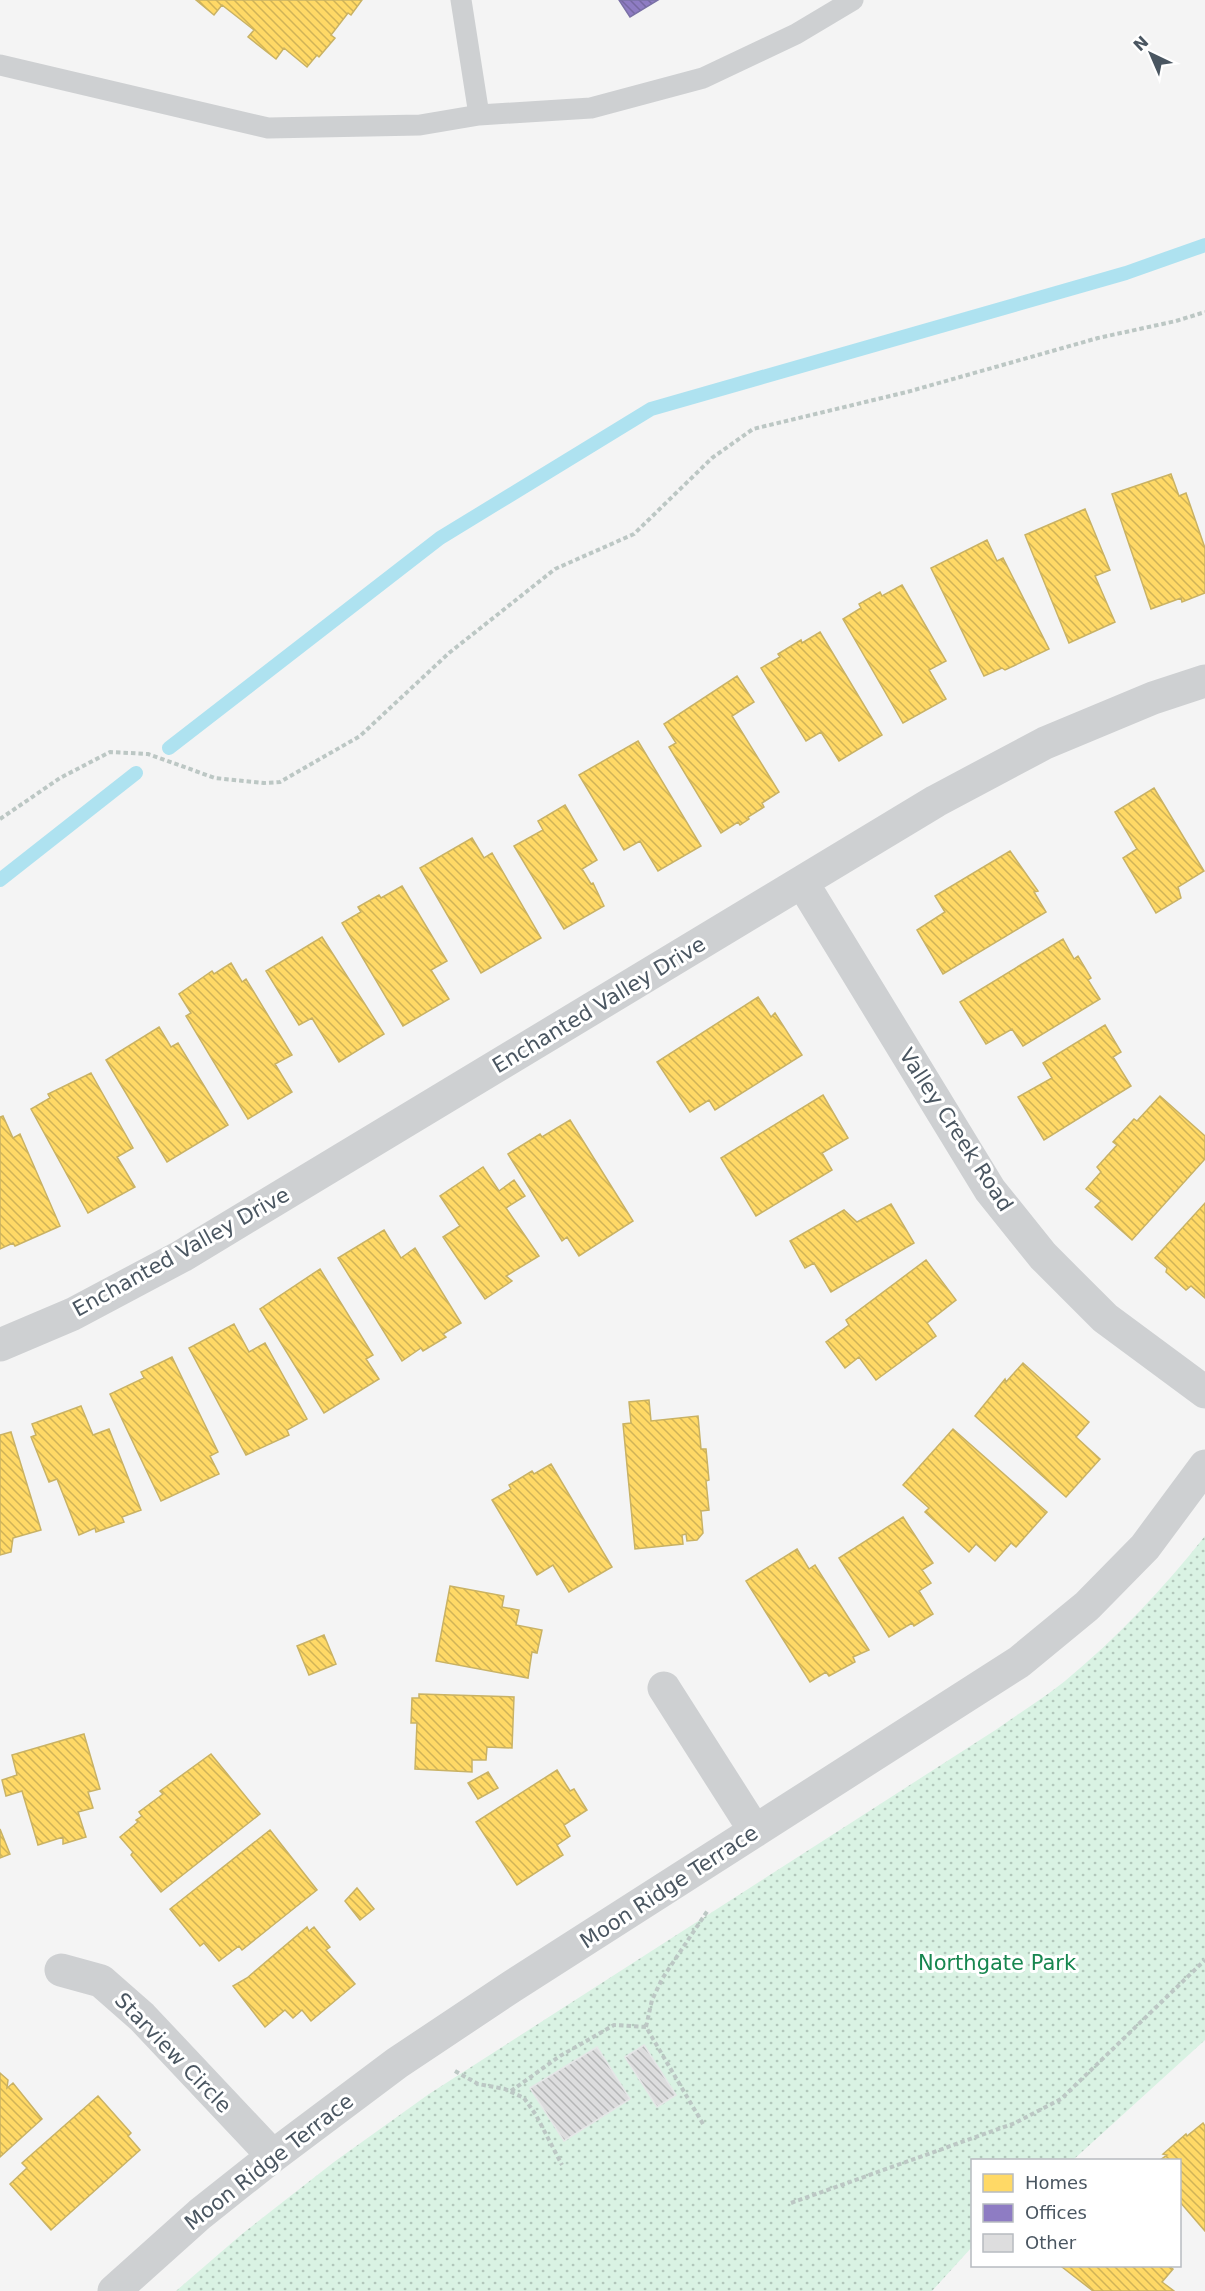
<svg xmlns="http://www.w3.org/2000/svg" width="1205" height="2291" viewBox="0 0 1205 2291" font-family="'DejaVu Sans',sans-serif">
  <defs>
    <pattern id="park-dots" width="8" height="8" patternUnits="userSpaceOnUse" patternTransform="scale(1.5)"><rect width="8" height="8" fill="#d9f2e3"/><path d="M2 2h.1M6 6h.1" fill="none" stroke="#b2c7bb" stroke-width="1.8" stroke-linecap="round"/></pattern>
    <pattern id="homes-back-hatch" width="6" height="6" patternUnits="userSpaceOnUse" patternTransform="scale(1.5)"><rect width="6" height="6" fill="#ffd966"/><path d="M-1 5l2 2M0 0l6 6M5-1l2 2" fill="none" stroke="#d0b357"/></pattern>
    <pattern id="offices-back-hatch" width="6" height="6" patternUnits="userSpaceOnUse" patternTransform="scale(1.5)"><rect width="6" height="6" fill="#8e7cc3"/><path d="M-1 5l2 2M0 0l6 6M5-1l2 2" fill="none" stroke="#7668a2"/></pattern>
    <pattern id="building-back-hatch" width="6" height="6" patternUnits="userSpaceOnUse" patternTransform="scale(1.5)"><rect width="6" height="6" fill="#ddddde"/><path d="M-1 5l2 2M0 0l6 6M5-1l2 2" fill="none" stroke="#b5b6b7"/></pattern>
  </defs>
  <rect width="100%" height="100%" fill="#f4f4f4"/>
  <path fill="url(#park-dots)" d="M 1205,1536 L 1205,2040 L 1073,2160 L 972,2160 L 972,2247 L 932,2291 L 176,2291 L 242,2234 L 334,2162 L 429,2094 L 997,1729 C 1019,1713 1043,1699 1065,1681 C 1117,1638 1163,1589 1205,1536 Z"/>
  <path fill="url(#homes-back-hatch)" stroke="#c9b264" stroke-width="1.5" d="M 196,0 L 362,0 L 351,15 L 348,13 L 331,35 L 335,38 L 319,57 L 317,55 L 307,67 L 284,48 L 276,59 L 248,37 L 254,30 L 222,5 L 214,15 Z
    M 1171,474 L 1179,496 L 1186,493 L 1205,548 L 1205,593 L 1182,602 L 1181,598 L 1151,609 L 1112,494 Z
    M 1085,509 L 1110,570 L 1095,576 L 1115,622 L 1069,643 L 1025,535 Z
    M 987,540 L 997,561 L 1003,558 L 1049,649 L 1005,670 L 1002,668 L 984,676 L 931,568 Z
    M 902,585 L 946,661 L 929,670 L 946,699 L 903,723 L 843,619 L 861,608 L 859,604 L 880,592 L 882,596 Z
    M 820,632 L 882,735 L 839,761 L 821,732 L 806,741 L 761,668 L 780,657 L 778,654 L 801,640 L 802,643 Z
    M 737,676 L 754,702 L 732,716 L 779,792 L 762,803 L 764,807 L 748,817 L 749,819 L 740,825 L 738,822 L 721,833 L 669,747 L 676,743 L 664,724 Z
    M 638,741 L 701,846 L 658,871 L 640,841 L 624,850 L 579,775 Z
    M 1154,788 L 1204,871 L 1178,887 L 1181,898 L 1156,913 L 1123,858 L 1137,849 L 1115,812 Z
    M 565,805 L 597,860 L 582,869 L 591,884 L 593,883 L 604,906 L 564,929 L 514,846 L 543,830 L 538,821 Z
    M 472,838 L 484,858 L 492,853 L 541,938 L 481,973 L 420,868 Z
    M 1010,851 L 1038,891 L 1034,892 L 1046,912 L 943,974 L 917,930 L 945,912 L 935,896 Z
    M 402,886 L 447,961 L 431,970 L 449,999 L 403,1026 L 342,923 L 361,912 L 358,907 L 379,895 L 381,898 Z
    M 322,937 L 384,1034 L 339,1062 L 312,1018 L 299,1025 L 266,971 Z
    M 1063,939 L 1074,959 L 1078,956 L 1091,978 L 1088,980 L 1100,999 L 1023,1046 L 1012,1029 L 986,1044 L 960,1002 Z
    M 231,963 L 242,982 L 246,979 L 292,1055 L 275,1064 L 292,1092 L 248,1119 L 186,1016 L 191,1013 L 179,994 L 212,971 L 214,974 Z
    M 758,997 L 771,1017 L 775,1013 L 802,1055 L 715,1110 L 709,1100 L 690,1112 L 657,1062 Z
    M 1105,1025 L 1121,1052 L 1113,1057 L 1131,1086 L 1044,1140 L 1018,1097 L 1052,1078 L 1043,1063 Z
    M 159,1027 L 171,1047 L 178,1043 L 228,1125 L 167,1162 L 106,1060 Z
    M 91,1073 L 133,1148 L 117,1157 L 135,1187 L 88,1213 L 31,1109 L 50,1098 L 48,1094 Z
    M 823,1095 L 848,1138 L 822,1153 L 832,1170 L 756,1216 L 721,1158 Z
    M 1160,1096 L 1205,1136 L 1205,1159 L 1132,1240 L 1095,1207 L 1101,1201 L 1086,1189 L 1101,1172 L 1097,1167 L 1117,1145 L 1113,1142 L 1134,1119 L 1137,1121 Z
    M 3,1116 L 13,1138 L 20,1134 L 60,1226 L 15,1246 L 13,1243 L 0,1249 L 0,1117 Z
    M 570,1120 L 633,1221 L 579,1256 L 567,1237 L 562,1241 L 508,1154 L 540,1134 L 542,1137 Z
    M 483,1167 L 499,1191 L 514,1180 L 525,1196 L 506,1208 L 539,1256 L 506,1276 L 512,1281 L 485,1299 L 443,1237 L 460,1226 L 440,1196 Z
    M 1205,1203 L 1205,1298 L 1191,1286 L 1186,1290 L 1166,1272 L 1167,1268 L 1155,1258 Z
    M 891,1204 L 914,1243 L 831,1292 L 814,1263 L 805,1268 L 790,1241 L 844,1210 L 857,1222 Z
    M 384,1230 L 401,1258 L 415,1248 L 461,1323 L 443,1334 L 446,1337 L 423,1351 L 421,1348 L 402,1361 L 338,1258 Z
    M 926,1260 L 956,1300 L 927,1323 L 936,1336 L 876,1380 L 859,1357 L 845,1368 L 826,1342 L 849,1325 L 846,1320 Z
    M 320,1269 L 373,1355 L 366,1359 L 379,1379 L 324,1413 L 260,1309 Z
    M 234,1324 L 249,1352 L 265,1343 L 307,1419 L 287,1430 L 289,1435 L 246,1455 L 189,1348 Z
    M 172,1357 L 218,1452 L 210,1456 L 219,1474 L 161,1501 L 110,1394 L 144,1378 L 141,1372 Z
    M 1023,1363 L 1089,1422 L 1076,1437 L 1100,1459 L 1066,1497 L 975,1416 L 1005,1379 L 1006,1382 Z
    M 649,1400 L 651,1421 L 698,1416 L 701,1449 L 706,1449 L 709,1480 L 706,1481 L 709,1510 L 701,1511 L 703,1533 L 697,1540 L 687,1541 L 686,1534 L 682,1535 L 683,1544 L 635,1549 L 623,1424 L 631,1423 L 629,1402 Z
    M 81,1406 L 93,1435 L 109,1429 L 141,1510 L 122,1517 L 124,1522 L 96,1532 L 95,1528 L 79,1535 L 57,1479 L 49,1482 L 31,1437 L 36,1435 L 32,1424 Z
    M 953,1429 L 1047,1512 L 1016,1547 L 1011,1543 L 995,1561 L 976,1544 L 969,1552 L 925,1512 L 929,1508 L 903,1485 Z
    M 11,1432 L 41,1530 L 13,1538 L 11,1552 L 0,1555 L 0,1435 Z
    M 551,1464 L 612,1567 L 569,1592 L 553,1565 L 537,1575 L 492,1500 L 511,1489 L 509,1485 L 532,1471 L 534,1474 Z
    M 903,1517 L 933,1563 L 922,1570 L 931,1583 L 919,1591 L 933,1614 L 914,1626 L 912,1623 L 889,1637 L 839,1558 Z
    M 797,1549 L 809,1569 L 815,1565 L 869,1650 L 853,1657 L 855,1662 L 829,1676 L 826,1672 L 810,1682 L 746,1581 Z
    M 450,1586 L 504,1596 L 502,1607 L 519,1610 L 516,1625 L 542,1630 L 537,1653 L 532,1652 L 528,1678 L 436,1661 Z
    M 324,1635 L 336,1664 L 309,1675 L 297,1646 Z
    M 419,1694 L 514,1697 L 512,1748 L 487,1747 L 486,1760 L 472,1760 L 472,1772 L 415,1769 L 417,1723 L 411,1723 L 412,1698 L 419,1698 Z
    M 84,1734 L 100,1789 L 88,1792 L 93,1808 L 78,1812 L 86,1837 L 63,1844 L 63,1837 L 38,1845 L 22,1791 L 6,1796 L 2,1780 L 17,1775 L 12,1755 Z
    M 211,1754 L 260,1814 L 161,1892 L 131,1855 L 133,1852 L 120,1837 L 138,1822 L 136,1820 L 142,1816 L 139,1812 L 163,1794 L 160,1791 Z
    M 557,1770 L 570,1791 L 574,1789 L 587,1810 L 564,1825 L 570,1836 L 557,1845 L 563,1855 L 517,1885 L 476,1822 Z
    M 488,1772 L 498,1788 L 478,1799 L 468,1783 Z
    M 0,1829 L 10,1854 L 0,1858 Z
    M 270,1830 L 317,1890 L 242,1950 L 239,1946 L 219,1961 L 204,1943 L 200,1946 L 170,1909 Z
    M 357,1888 L 374,1909 L 360,1920 L 345,1901 Z
    M 307,1927 L 309,1931 L 314,1927 L 330,1947 L 326,1950 L 355,1984 L 311,2021 L 302,2010 L 293,2018 L 285,2010 L 265,2027 L 233,1986 L 247,1978 Z
    M 0,2073 L 8,2080 L 7,2088 L 13,2083 L 42,2119 L 0,2157 Z
    M 98,2096 L 131,2133 L 128,2136 L 140,2150 L 51,2230 L 10,2184 L 27,2168 L 22,2163 Z
    M 1203,2123 L 1205,2126 L 1205,2231 L 1180,2202 L 1180,2160 L 1160,2160 L 1167,2155 L 1163,2154 L 1186,2134 L 1187,2136 Z
    M 1063,2266 L 1169,2266 L 1173,2269 L 1162,2282 L 1174,2291 L 1093,2291 L 1062,2267 Z"/>
  <path fill="url(#offices-back-hatch)" stroke="#7a71a6" stroke-width="1.5" d="M 619,0 L 658,0 L 630,17 Z"/>
  <g fill="none" stroke-linecap="round" stroke-linejoin="round">
    <path stroke="#aee2f0" stroke-width="14" d="M 169,748 L 440,538 L 651,409 L 1126,273 L 1205,245
      M 0,880 L 136,773"/>
  </g>
  <path fill="url(#building-back-hatch)" stroke="#e5e6e7" stroke-width="1.5" d="M 644,2045 L 676,2095 L 657,2107 L 625,2057 Z
    M 597,2047 L 630,2099 L 564,2141 L 530,2088 Z"/>
  <g fill="none" stroke-linecap="round" stroke-linejoin="round">
    <path stroke="#bcc7c4" stroke-width="4" stroke-dasharray="4.5 3" stroke-linecap="butt" d="M 0,819 L 60,778 L 110,752 L 148,754 L 215,778 L 264,783 L 280,782 L 360,736 L 449,653 L 555,569 L 634,534 L 712,458 L 753,429 L 907,392 L 1098,338 L 1176,321 L 1205,312
      M 646,2027 L 652,2000 L 662,1979 L 708,1910
      M 455,2071 L 478,2084 L 505,2089 L 524,2098 L 536,2115 L 562,2165
      M 511,2091 L 560,2056 L 614,2025 L 646,2027 L 703,2124
      M 791,2203 L 1015,2123 L 1061,2099 L 1205,1960"/>
    <path stroke="#ced0d2" stroke-width="21" d="M 461,0 L 479,115
      M 0,65 L 268,128 L 420,125 L 479,115 L 591,108 L 703,78 L 796,34 L 853,0"/>
    <path stroke="#ced0d2" stroke-width="33" d="M 802,882 L 990,1190 L 1043,1256 L 1105,1318 L 1205,1392
      M 0,1345 L 73,1314 L 182,1256 L 936,801 L 1045,743 L 1153,698 L 1205,681
      M 664,1688 L 755,1831
      M 61,1970 L 101,1981 L 142,2017 L 273,2156
      M 114,2291 L 200,2214 L 273,2156 L 397,2063 L 511,1987 L 1019,1662 L 1087,1606 L 1145,1547 L 1205,1466"/>
  </g>
  <g text-anchor="middle" dominant-baseline="central" stroke-width="6" stroke-linejoin="round" paint-order="stroke">
    <g font-size="21" fill="#4a5661" stroke="#fff">
      <text transform="translate(599 1005) rotate(-31)">Enchanted Valley Drive</text>
      <text transform="translate(956 1130) rotate(57)">Valley Creek Road</text>
      <text transform="translate(181 1252) rotate(-29)">Enchanted Valley Drive</text>
      <text transform="translate(669 1887) rotate(-33)">Moon Ridge Terrace</text>
      <text transform="translate(173 2053) rotate(46)">Starview Circle</text>
      <text transform="translate(269 2162) rotate(-38)">Moon Ridge Terrace</text>
    </g>
    <g font-size="21" fill="#17864f" stroke="#fff">
      <text x="997" y="1963">Northgate Park</text>
    </g>
  </g>
  <rect x="971" y="2159" width="210" height="108" fill="#ffffff" stroke="#b7bbc0" stroke-width="1.5"/>
  <rect x="983" y="2174" width="30" height="18" fill="#ffd966" stroke="#b7bbc0" stroke-width="1.5"/>
  <text x="1025" y="2189" font-size="18" fill="#4a5661">Homes</text>
  <rect x="983" y="2204" width="30" height="18" fill="#8e7cc3" stroke="#b7bbc0" stroke-width="1.5"/>
  <text x="1025" y="2219" font-size="18" fill="#4a5661">Offices</text>
  <rect x="983" y="2234" width="30" height="18" fill="#ddddde" stroke="#b7bbc0" stroke-width="1.5"/>
  <text x="1025" y="2249" font-size="18" fill="#4a5661">Other</text>
  <g transform="translate(1151 54) rotate(316)" stroke="#ffffff" stroke-width="4.5" paint-order="stroke">
  <path d="M0-4.5L10 22L0 15L-10 22Z" fill="#4a5661"/>
  <text y="-9" font-size="16" font-weight="bold" text-anchor="middle" fill="#4a5661">N</text>
  </g>
</svg>
